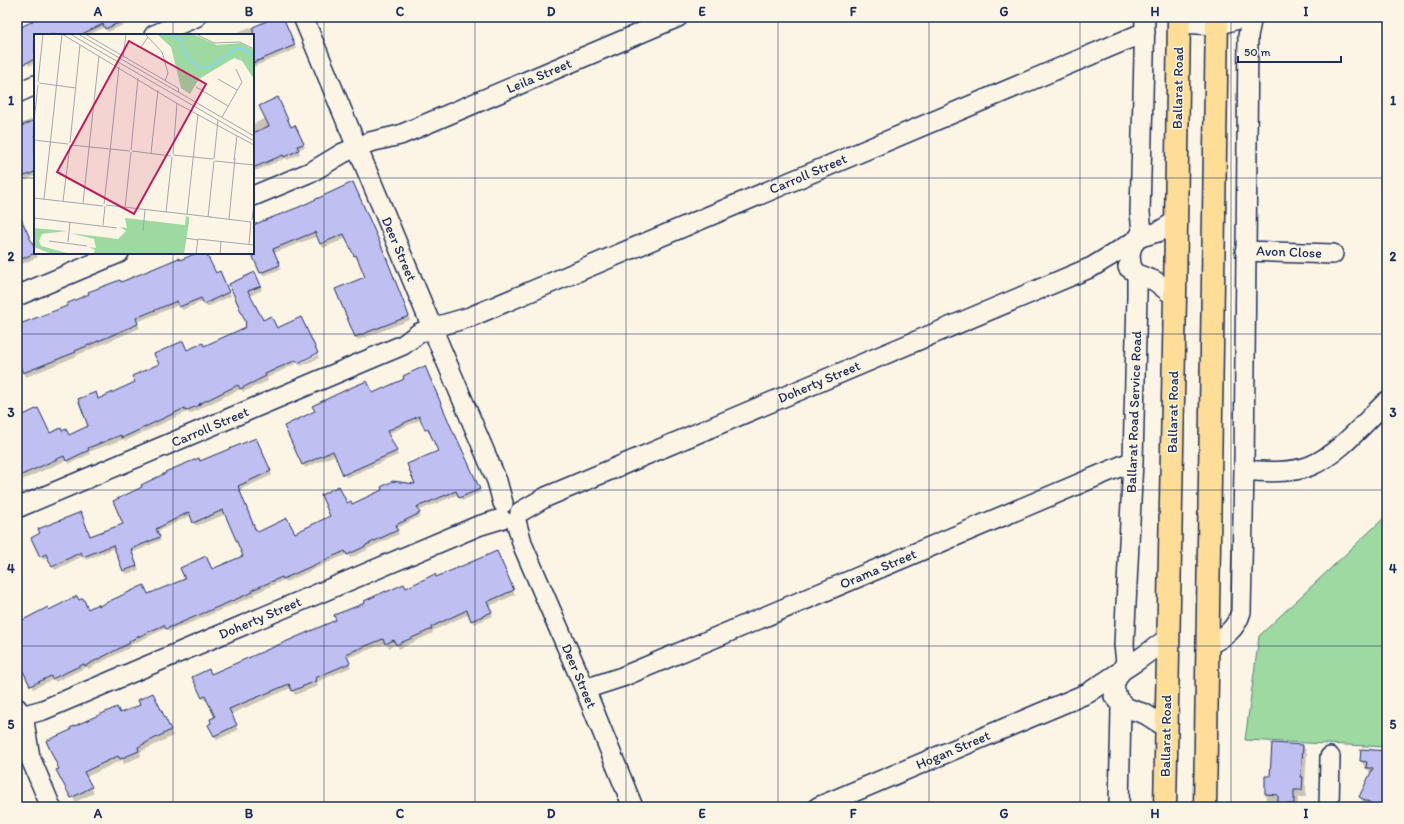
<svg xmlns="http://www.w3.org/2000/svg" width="1404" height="824" viewBox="0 0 1404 824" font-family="Itim,sans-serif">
  <rect width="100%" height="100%" fill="#fcf5e5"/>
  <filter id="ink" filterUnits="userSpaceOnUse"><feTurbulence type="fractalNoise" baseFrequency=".025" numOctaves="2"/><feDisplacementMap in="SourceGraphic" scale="8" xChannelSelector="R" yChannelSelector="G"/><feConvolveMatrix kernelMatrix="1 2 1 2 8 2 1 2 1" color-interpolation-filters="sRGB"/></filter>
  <g filter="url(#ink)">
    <path fill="#9dd9a1" stroke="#5c8480" d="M 1387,515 L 1387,747 L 1245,740 L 1259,636 Z"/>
    <path fill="#0003" d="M 32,17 L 141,17 L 108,32 L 105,27 L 89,35 L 35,35 L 35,63 L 29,66 L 17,40 L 17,30 L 34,22 Z
      M 278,17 L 282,17 L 283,19 L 296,49 L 253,67 L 253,35 L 231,35 L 250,27 L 251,29 Z
      M 35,118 L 35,176 L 17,184 L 17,125 Z
      M 266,118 L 297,129 L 305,147 L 298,150 L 300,154 L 287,160 L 286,158 L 253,172 L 253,124 Z
      M 299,208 L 386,257 L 410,320 L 358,340 L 355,336 L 367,278 L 359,258 L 357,259 L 347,238 L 323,248 L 318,236 L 274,253 L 281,269 L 263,276 L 253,253 L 253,227 Z
      M 17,225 L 35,250 L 35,253 L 36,253 L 38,257 L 18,266 Z
      M 199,253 L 206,253 L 215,274 L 222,276 L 231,296 L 207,307 L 204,301 L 182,310 L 179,305 L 137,322 L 140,328 L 77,355 L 77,356 L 26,377 L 22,369 L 17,371 L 17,322 L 21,320 L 23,324 L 68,307 L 121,283 L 180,262 Z
      M 257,277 L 262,290 L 250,296 L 262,321 L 317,353 L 267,378 L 268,381 L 243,392 L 241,389 L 201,408 L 201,409 L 189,414 L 187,412 L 125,441 L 124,439 L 89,452 L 90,454 L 69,464 L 67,460 L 22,480 L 23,483 L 17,486 L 17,419 L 49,434 L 62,433 L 69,436 L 90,427 L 97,397 L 99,400 L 136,383 L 187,351 L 204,348 L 247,327 L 247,323 L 230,284 Z
      M 318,355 L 319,358 L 301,366 L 299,364 Z
      M 406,379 L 454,436 L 455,435 L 481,492 L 462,501 L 459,494 L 418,511 L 421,516 L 397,528 L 399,534 L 367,549 L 367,550 L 350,558 L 347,554 L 286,582 L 284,580 L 254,594 L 254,596 L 169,632 L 167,628 L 130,645 L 131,647 L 88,669 L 87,667 L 55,682 L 54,679 L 33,689 L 17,657 L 17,610 L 22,621 L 49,611 L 88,610 L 148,595 L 245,557 L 226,514 L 196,526 L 191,515 L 157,532 L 161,540 L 132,553 L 139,570 L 126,574 L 115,548 L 86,560 L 83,556 L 55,570 L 48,557 L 43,560 L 41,556 L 83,517 L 90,537 L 125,524 L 200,462 L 258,443 L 272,475 L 239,490 L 258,533 L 294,534 L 332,516 L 347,504 L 352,505 L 417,486 L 439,452 L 431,432 L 428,433 L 427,430 L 433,428 L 422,419 L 388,434 L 398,455 L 346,478 L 335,455 L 305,468 L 285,426 L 373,394 Z
      M 499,556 L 515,595 L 489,606 L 493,616 L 474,624 L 469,614 L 432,631 L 433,633 L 399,649 L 397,644 L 389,648 L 386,643 L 347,658 L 351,667 L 317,682 L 318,686 L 295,695 L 291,688 L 231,714 L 238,730 L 217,740 L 214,736 L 216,717 L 208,700 L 205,701 L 203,697 L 211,675 L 338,621 L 406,589 Z
      M 155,699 L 173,736 L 140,752 L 141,756 L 124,764 L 122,760 L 86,777 L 94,793 L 75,802 L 60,769 L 120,714 Z
      M 1303,746 L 1307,753 L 1305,784 L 1306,786 L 1306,797 L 1298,797 L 1298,807 L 1266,807 L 1266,777 L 1271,777 Z
      M 1387,752 L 1387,807 L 1369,807 L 1365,805 L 1360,797 L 1371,775 L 1368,769 L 1366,769 L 1361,761 Z"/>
    <path fill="#c0bff1" stroke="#1b2f5e" d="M 31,17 L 132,17 L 105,29 L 103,24 L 80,35 L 35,35 L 35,59 L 17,67 L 17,29 L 33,21 Z
      M 276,17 L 283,17 L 295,45 L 253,63 L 253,27 Z
      M 278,97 L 291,127 L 295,125 L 304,144 L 297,146 L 299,150 L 284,157 L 283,155 L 253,168 L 253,133 L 269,126 L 259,106 Z
      M 35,120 L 35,172 L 17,179 L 17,128 Z
      M 353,182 L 384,252 L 409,316 L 355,337 L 335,289 L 365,277 L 356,255 L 354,256 L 344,234 L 320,244 L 315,232 L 273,249 L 280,265 L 260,273 L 253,257 L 253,225 L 299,207 Z
      M 17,210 L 35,249 L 35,253 L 17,261 Z
      M 197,253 L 206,253 L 216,273 L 220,271 L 229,292 L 204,304 L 201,298 L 179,307 L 177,301 L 136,318 L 138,324 L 75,351 L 76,352 L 23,373 L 17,359 L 17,325 L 67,306 L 66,304 L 89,294 L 88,292 L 120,280 L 121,282 L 179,258 L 180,260 Z
      M 255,272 L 261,286 L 248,291 L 263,320 L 271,316 L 277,328 L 301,317 L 318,353 L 298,363 L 296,360 L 265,374 L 266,376 L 240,389 L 238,385 L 199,404 L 200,405 L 185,411 L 185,408 L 122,438 L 121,435 L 88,448 L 89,450 L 66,461 L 64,456 L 17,477 L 17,418 L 38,408 L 50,433 L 61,428 L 62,431 L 66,429 L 69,435 L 88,426 L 78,399 L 96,392 L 98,399 L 135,382 L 132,376 L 159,364 L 154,354 L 183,341 L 187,350 L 203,343 L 204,346 L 246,327 L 245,324 L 246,323 L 229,284 Z
      M 425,366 L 454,434 L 455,434 L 480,489 L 459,498 L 456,491 L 417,507 L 420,513 L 396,525 L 398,530 L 366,545 L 366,546 L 347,555 L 345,551 L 283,579 L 282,577 L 252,590 L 253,592 L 166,629 L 164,625 L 129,641 L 130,643 L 85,666 L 84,664 L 52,679 L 51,676 L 30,686 L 17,658 L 17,623 L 48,607 L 49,610 L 77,596 L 79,600 L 83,598 L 88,609 L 98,604 L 99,606 L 144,585 L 148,594 L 185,579 L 180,568 L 206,556 L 212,569 L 243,556 L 223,510 L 193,523 L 189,512 L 156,529 L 160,537 L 131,549 L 137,566 L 123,571 L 113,545 L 83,557 L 81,552 L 52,567 L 46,554 L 40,557 L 31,538 L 40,533 L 38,529 L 81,512 L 90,536 L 123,524 L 113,501 L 142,487 L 141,485 L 166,473 L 165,472 L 199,458 L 200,461 L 256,438 L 271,471 L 238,486 L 255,529 L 256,529 L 258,532 L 287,518 L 295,533 L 330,516 L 321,495 L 339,486 L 347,503 L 351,501 L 352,504 L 382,490 L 381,487 L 393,481 L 415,484 L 407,464 L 438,451 L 428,429 L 425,430 L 419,416 L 387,431 L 397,451 L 343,475 L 333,451 L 302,465 L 284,426 L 315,411 L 312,406 L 350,388 L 367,381 L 373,393 L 404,379 L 403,376 Z
      M 497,551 L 514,590 L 487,602 L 492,612 L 471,621 L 467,610 L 431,627 L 432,629 L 396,645 L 394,640 L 385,644 L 383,639 L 346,654 L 350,663 L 315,678 L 316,681 L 292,691 L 289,684 L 229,709 L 237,725 L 214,736 L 208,725 L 211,723 L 210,719 L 215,717 L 205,696 L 202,698 L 192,677 L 209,669 L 211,674 L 336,620 L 334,615 L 365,603 L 364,601 L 386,591 L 386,592 L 404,584 L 406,588 L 435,574 L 436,577 Z
      M 153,693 L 171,730 L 138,747 L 139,751 L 120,759 L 118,756 L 84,772 L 92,787 L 71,798 L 56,770 L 59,769 L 46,741 L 71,730 L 70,728 L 92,718 L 117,707 L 120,713 L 140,705 L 138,700 Z
      M 1272,743 L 1303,745 L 1301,777 L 1303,777 L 1302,790 L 1294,790 L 1294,804 L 1278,804 L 1278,795 L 1265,794 L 1265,776 L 1270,776 Z
      M 1361,749 L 1387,751 L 1387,807 L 1370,807 L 1371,803 L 1359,797 L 1373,768 L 1366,768 L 1367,762 L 1360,761 Z"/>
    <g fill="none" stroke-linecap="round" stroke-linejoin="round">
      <defs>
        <path id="minor" d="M 303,17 L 436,337 L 497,481 L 503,503
          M 1179,23 L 1217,25 L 1245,17
          M 154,35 L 196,17
          M 17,93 L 35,85
          M 253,196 L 313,171 L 343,153 L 370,142 L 400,135 L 678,17
          M 1245,251 L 1333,254
          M 1128,267 L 1139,275 L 1155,281 L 1175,297
          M 17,296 L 119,253
          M 1244,470 C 1263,472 1293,473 1310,466 C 1338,455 1365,422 1387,401
          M 17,508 L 403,345 L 419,333 L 432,328 L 470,317 L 1145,32
          M 520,512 L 546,497 L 1092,267 L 1141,237 L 1158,232 L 1177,220
          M 516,521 L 523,546 L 585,689 L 633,807
          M 1208,645 C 1223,638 1236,630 1241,612 L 1244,470 L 1248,36 L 1252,17
          M 585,689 L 622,677 L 1133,461
          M 1114,696 L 1127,708 L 1145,714 L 1167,728
          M 17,708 L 24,721 L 30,757 L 51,807
          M 17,720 L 21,716 L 43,710 L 478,526 L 501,519
          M 818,807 L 1088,693 L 1138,660 L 1168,638
          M 1119,807 L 1121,707 L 1115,691 L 1114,684 L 1126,662 L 1124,645 L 1133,461 L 1137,295 L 1137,277 L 1131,265 L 1130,255 L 1132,246 L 1139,237 L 1142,231 L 1140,213 L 1145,17
          M 1329,807 L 1330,757"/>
        <path id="highway" d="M 1165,807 L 1175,297 L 1179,17
          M 1205,807 L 1217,17"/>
      </defs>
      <use href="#minor" stroke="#1b2f5e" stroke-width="22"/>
      <use href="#highway" stroke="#1b2f5e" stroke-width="25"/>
      <use href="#minor" stroke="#fcf5e5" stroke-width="19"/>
      <use href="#highway" stroke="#fedd96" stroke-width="22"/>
    </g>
  </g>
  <path fill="none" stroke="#1b2f5e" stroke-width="1" stroke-opacity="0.55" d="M 173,17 L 173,35M 324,17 L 324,807M 475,17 L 475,807M 626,17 L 626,807M 778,17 L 778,807M 929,17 L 929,807M 1080,17 L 1080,807M 1231,17 L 1231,807M 17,178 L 35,178M 253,178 L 1387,178M 173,253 L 173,807M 17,334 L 1387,334M 17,490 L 1387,490M 17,646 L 1387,646"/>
  <g text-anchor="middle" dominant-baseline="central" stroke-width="3" stroke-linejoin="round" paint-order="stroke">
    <g font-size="14" fill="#1b2f5e" stroke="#fcf5e5">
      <text transform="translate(539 76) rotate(-23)">Leila Street</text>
      <text transform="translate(1178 88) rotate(-89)">Ballarat Road</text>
      <text transform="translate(808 174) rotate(-23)">Carroll Street</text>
      <text transform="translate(399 249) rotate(67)">Deer Street</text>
      <text transform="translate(1289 252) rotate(2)">Avon Close</text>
      <text transform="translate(819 382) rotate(-23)">Doherty Street</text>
      <text transform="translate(1134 412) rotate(-88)">Ballarat Road Service Road</text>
      <text transform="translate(1173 412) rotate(-89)">Ballarat Road</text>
      <text transform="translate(210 427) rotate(-23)">Carroll Street</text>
      <text transform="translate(878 569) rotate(-23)">Orama Street</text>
      <text transform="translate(260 618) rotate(-23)">Doherty Street</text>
      <text transform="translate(579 676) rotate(67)">Deer Street</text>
      <text transform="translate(1166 736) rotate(-89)">Ballarat Road</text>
      <text transform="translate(953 750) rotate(-23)">Hogan Street</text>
    </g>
  </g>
  <g transform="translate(34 34)">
    <rect width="220" height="220" fill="#fcf5e5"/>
    <path d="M 123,0 L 159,0 L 183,11 L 207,9 L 220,16 L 220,45 L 208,27 L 200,24 L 165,45 L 156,60 L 147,54 L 137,13 ZM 152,182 L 155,183 L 155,188 L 150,220 L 59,220 L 61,216 L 55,213 L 62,214 L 60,205 L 36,199 L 84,205 L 92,197 L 86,193 L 93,194 L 91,184 L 151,191 ZM 0,194 L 33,197 L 8,200 L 5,207 L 7,212 L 37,220 L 18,220 L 0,213 Z" fill="#9dd9a1"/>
    <path fill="none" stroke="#89d6e8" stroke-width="2" d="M 137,0 L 147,7 L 152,22 L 165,34 L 176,33 L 202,14 L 212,16 L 220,23"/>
    <path fill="none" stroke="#a2a6af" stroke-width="1" d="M 28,0 L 144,70 L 220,111M 36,0 L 220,107M 44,0 L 220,102M 51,0 L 144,54 L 145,58M 111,0 L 128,18 L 134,39 L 131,47M 162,0 L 180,9 L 206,8 L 220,15M 107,13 L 114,3M 89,24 L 92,0M 184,45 L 203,56M 4,48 L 9,0M 5,49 L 42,54M 162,53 L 194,72M 188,83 L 208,48 L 202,35M 0,87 L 4,51M 0,106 L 34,110M 36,109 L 46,11M 37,111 L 96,117M 16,112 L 28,0M 97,116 L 104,44M 98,117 L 137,122M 76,118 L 85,33M 117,119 L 124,56M 139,120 L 143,69M 139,121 L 179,125M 180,125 L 184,86M 200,126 L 203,102M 181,127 L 220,131M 0,164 L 69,172M 10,165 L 16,111M 29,167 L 36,111M 49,169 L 65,22M 70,170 L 76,117M 72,171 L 177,183M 91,174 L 97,118M 132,178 L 138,123M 153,180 L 164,80M 174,183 L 180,127M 176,183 L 217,188M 0,184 L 83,194M 195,185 L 201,124M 218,186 L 220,169M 69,191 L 71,172M 109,197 L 111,176M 151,204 L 164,206M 15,207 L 53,212M 34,208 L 36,188M 215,210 L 217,188M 162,220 L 164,205 L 220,211M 186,220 L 187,207"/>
    <path fill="#c2185b" fill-opacity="0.15" stroke="#c2185b" stroke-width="2" d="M 95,7 L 172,50 L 100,180 L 23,138 Z"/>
    <rect width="220" height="220" fill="none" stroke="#1b2f5e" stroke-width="2"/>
  </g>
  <rect width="1404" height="824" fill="none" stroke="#fcf5e5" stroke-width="44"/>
  <path d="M1238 56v6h103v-6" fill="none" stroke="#1b2f5e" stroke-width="2"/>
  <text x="1244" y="56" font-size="12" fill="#1b2f5e" stroke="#fcf5e5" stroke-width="3" paint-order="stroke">50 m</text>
  <rect x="22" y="22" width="1360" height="780" fill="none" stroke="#1b2f5e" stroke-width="1.5"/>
  <g font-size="13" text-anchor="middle" font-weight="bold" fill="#1b2f5e">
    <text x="98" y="16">A</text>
    <text x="249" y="16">B</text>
    <text x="400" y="16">C</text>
    <text x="551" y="16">D</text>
    <text x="702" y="16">E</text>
    <text x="853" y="16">F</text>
    <text x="1004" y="16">G</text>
    <text x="1155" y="16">H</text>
    <text x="1306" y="16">I</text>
    <text x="11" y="105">1</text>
    <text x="1393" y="105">1</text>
    <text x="11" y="261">2</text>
    <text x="1393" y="261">2</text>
    <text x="11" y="417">3</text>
    <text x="1393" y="417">3</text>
    <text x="11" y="573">4</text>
    <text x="1393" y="573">4</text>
    <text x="11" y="729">5</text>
    <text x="1393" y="729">5</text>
    <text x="98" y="818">A</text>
    <text x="249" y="818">B</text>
    <text x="400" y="818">C</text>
    <text x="551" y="818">D</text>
    <text x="702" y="818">E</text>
    <text x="853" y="818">F</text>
    <text x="1004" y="818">G</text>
    <text x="1155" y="818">H</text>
    <text x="1306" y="818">I</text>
  </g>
</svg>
